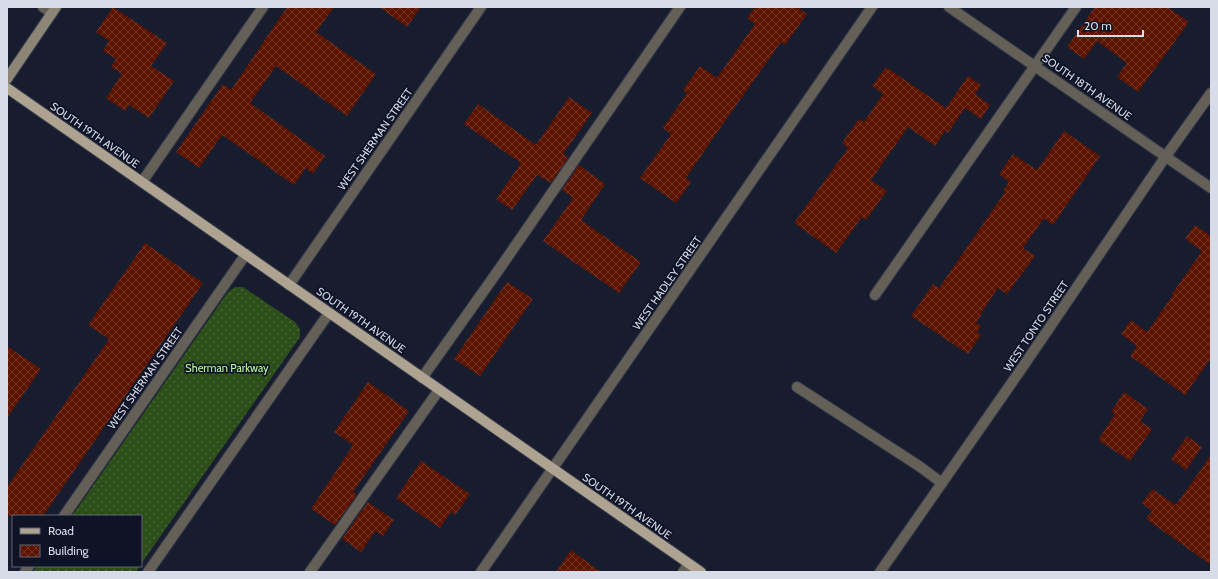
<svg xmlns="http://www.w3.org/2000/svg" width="1218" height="579" viewBox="0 0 1218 579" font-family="Cabin,sans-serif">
  <defs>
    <pattern id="grass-dots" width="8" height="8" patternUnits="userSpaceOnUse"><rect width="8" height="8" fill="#2c4e19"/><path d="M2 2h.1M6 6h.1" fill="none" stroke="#4a673a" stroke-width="1.8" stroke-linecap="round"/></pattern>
    <pattern id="building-cross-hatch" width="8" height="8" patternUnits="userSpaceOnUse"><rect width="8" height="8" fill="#5c1300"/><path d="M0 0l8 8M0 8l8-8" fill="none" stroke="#733525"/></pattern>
  </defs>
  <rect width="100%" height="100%" fill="#171d2f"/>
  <path fill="url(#grass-dots)" d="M 235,287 L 243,287 L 295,322 L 300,329 L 300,337 L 141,564 L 141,516 L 72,516 L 228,292 Z
    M 37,566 L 140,566 L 136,572 L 33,572 Z"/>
  <path fill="url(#building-cross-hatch)" d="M 113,7 L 167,43 L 151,66 L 174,81 L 149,118 L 129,105 L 125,111 L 106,98 L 122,74 L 111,67 L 116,59 L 103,51 L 109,41 L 96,32 Z
    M 287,7 L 334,7 L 316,32 L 376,74 L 347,116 L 276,66 L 250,103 L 325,156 L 313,174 L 306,168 L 294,185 L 222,135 L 199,168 L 176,152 L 223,84 L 231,90 Z
    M 379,7 L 421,7 L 407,27 Z
    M 755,7 L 797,7 L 807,14 L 785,45 L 781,42 L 716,134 L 686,178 L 691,182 L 676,203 L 640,178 L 671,134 L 663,128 L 687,93 L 683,90 L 700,66 L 717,78 L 755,24 L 747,18 Z
    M 1095,7 L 1167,7 L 1189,22 L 1138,92 L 1117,77 L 1127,63 L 1097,41 L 1084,59 L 1067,47 Z
    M 886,67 L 946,108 L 968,76 L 981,85 L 975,94 L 990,105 L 981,119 L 965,108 L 948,133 L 945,131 L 935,146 L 908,127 L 871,180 L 887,191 L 866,220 L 862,217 L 836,253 L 794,223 L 848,148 L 842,143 L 859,119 L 864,122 L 883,94 L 872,86 Z
    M 569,97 L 592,113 L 563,154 L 568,158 L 551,183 L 537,175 L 512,210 L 496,199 L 521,163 L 464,124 L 478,104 L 536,145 Z
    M 1064,131 L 1100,156 L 1053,225 L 1044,218 L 1023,248 L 1035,256 L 1007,294 L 998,288 L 980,315 L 981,316 L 976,323 L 981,326 L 977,332 L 981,335 L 968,354 L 911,316 L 933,284 L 939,288 L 1005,192 L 1003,191 L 1009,182 L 999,174 L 1013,154 L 1037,170 Z
    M 579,165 L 605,184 L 581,220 L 641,262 L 619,293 L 543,241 L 573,198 L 562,190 Z
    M 1195,225 L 1211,236 L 1211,358 L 1185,395 L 1130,356 L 1137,346 L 1121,334 L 1131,320 L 1147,332 L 1173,295 L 1172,294 L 1202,251 L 1185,239 Z
    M 145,243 L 203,283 L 43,516 L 7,516 L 7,487 L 109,339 L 88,325 Z
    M 507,282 L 533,299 L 480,376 L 454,359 Z
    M 7,346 L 41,369 L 7,418 Z
    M 368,382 L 409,411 L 353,492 L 357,495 L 335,525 L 311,509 L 353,445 L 334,432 Z
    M 1124,392 L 1148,409 L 1140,421 L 1152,429 L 1130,461 L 1098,440 L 1115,414 L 1111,412 Z
    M 1187,436 L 1202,447 L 1186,470 L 1171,459 Z
    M 1211,455 L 1211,565 L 1146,519 L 1152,511 L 1142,503 L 1152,489 L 1176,505 Z
    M 421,461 L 470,494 L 455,515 L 451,512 L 440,528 L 396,498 Z
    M 368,502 L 394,520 L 383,536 L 375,531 L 361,552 L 342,539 Z
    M 571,550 L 601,572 L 556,572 Z"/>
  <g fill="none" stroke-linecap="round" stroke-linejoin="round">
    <defs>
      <path id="lane" d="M 43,7 L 52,13
        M 142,182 L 263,7
        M 875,295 L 1076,7
        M 422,378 L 500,268 L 680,7
        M 797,387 L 919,466 L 942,483
        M 310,572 L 439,390
        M 683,572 L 689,564"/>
      <path id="street" d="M 949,7 L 1211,188
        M 289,285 L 481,7
        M 64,516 L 246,254
        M 25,572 L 29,566
        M 148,572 L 329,313
        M 481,572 L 872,7
        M 880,572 L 1022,368 L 1166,156 L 1211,93"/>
      <path id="secondary" d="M 7,79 L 56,7"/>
      <path id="primary" d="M 7,88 L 701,572"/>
    </defs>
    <use href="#lane" stroke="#323849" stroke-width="12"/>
    <use href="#street" stroke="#323849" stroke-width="12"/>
    <use href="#secondary" stroke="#323849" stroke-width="12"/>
    <use href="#primary" stroke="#323849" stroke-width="12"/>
    <use href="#lane" stroke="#656057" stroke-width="10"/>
    <use href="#street" stroke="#656057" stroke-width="10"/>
    <use href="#secondary" stroke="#8d8677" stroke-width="10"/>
    <use href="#primary" stroke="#ada390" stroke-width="10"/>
  </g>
  <g text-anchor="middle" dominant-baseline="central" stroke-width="3.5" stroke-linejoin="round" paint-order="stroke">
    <g font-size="11" fill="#d7dce9" stroke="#0e1425">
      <text transform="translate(1087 87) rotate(35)">SOUTH 18TH AVENUE</text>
      <text transform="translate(95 135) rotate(35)">SOUTH 19TH AVENUE</text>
      <text transform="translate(375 139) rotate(-55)">WEST SHERMAN STREET</text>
      <text transform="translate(667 283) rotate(-55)">WEST HADLEY STREET</text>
      <text transform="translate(361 320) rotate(35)">SOUTH 19TH AVENUE</text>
      <text transform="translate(1036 326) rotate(-56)">WEST TONTO STREET</text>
      <text transform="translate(145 378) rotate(-55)">WEST SHERMAN STREET</text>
      <text transform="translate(627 506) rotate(35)">SOUTH 19TH AVENUE</text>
    </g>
    <g font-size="11" fill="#b9f89a" stroke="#0e1425">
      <text x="227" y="368">Sherman Parkway</text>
    </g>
  </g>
  <rect width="1218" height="579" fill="none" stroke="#d7dce9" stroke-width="16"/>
  <rect x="12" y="515" width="130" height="52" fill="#0e1425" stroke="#5e6473"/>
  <rect x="20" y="528" width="20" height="6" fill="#ada390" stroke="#5e6473"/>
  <text x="48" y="535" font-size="12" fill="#d7dce9">Road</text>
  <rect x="20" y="545" width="20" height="12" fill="url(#building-cross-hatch)" stroke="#5e6473"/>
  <text x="48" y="555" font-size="12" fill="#d7dce9">Building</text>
  <path d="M1078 30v6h65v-6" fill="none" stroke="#d7dce9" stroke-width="2"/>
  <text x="1084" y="30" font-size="12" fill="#d7dce9" stroke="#0e1425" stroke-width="3" paint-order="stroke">20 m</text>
</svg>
